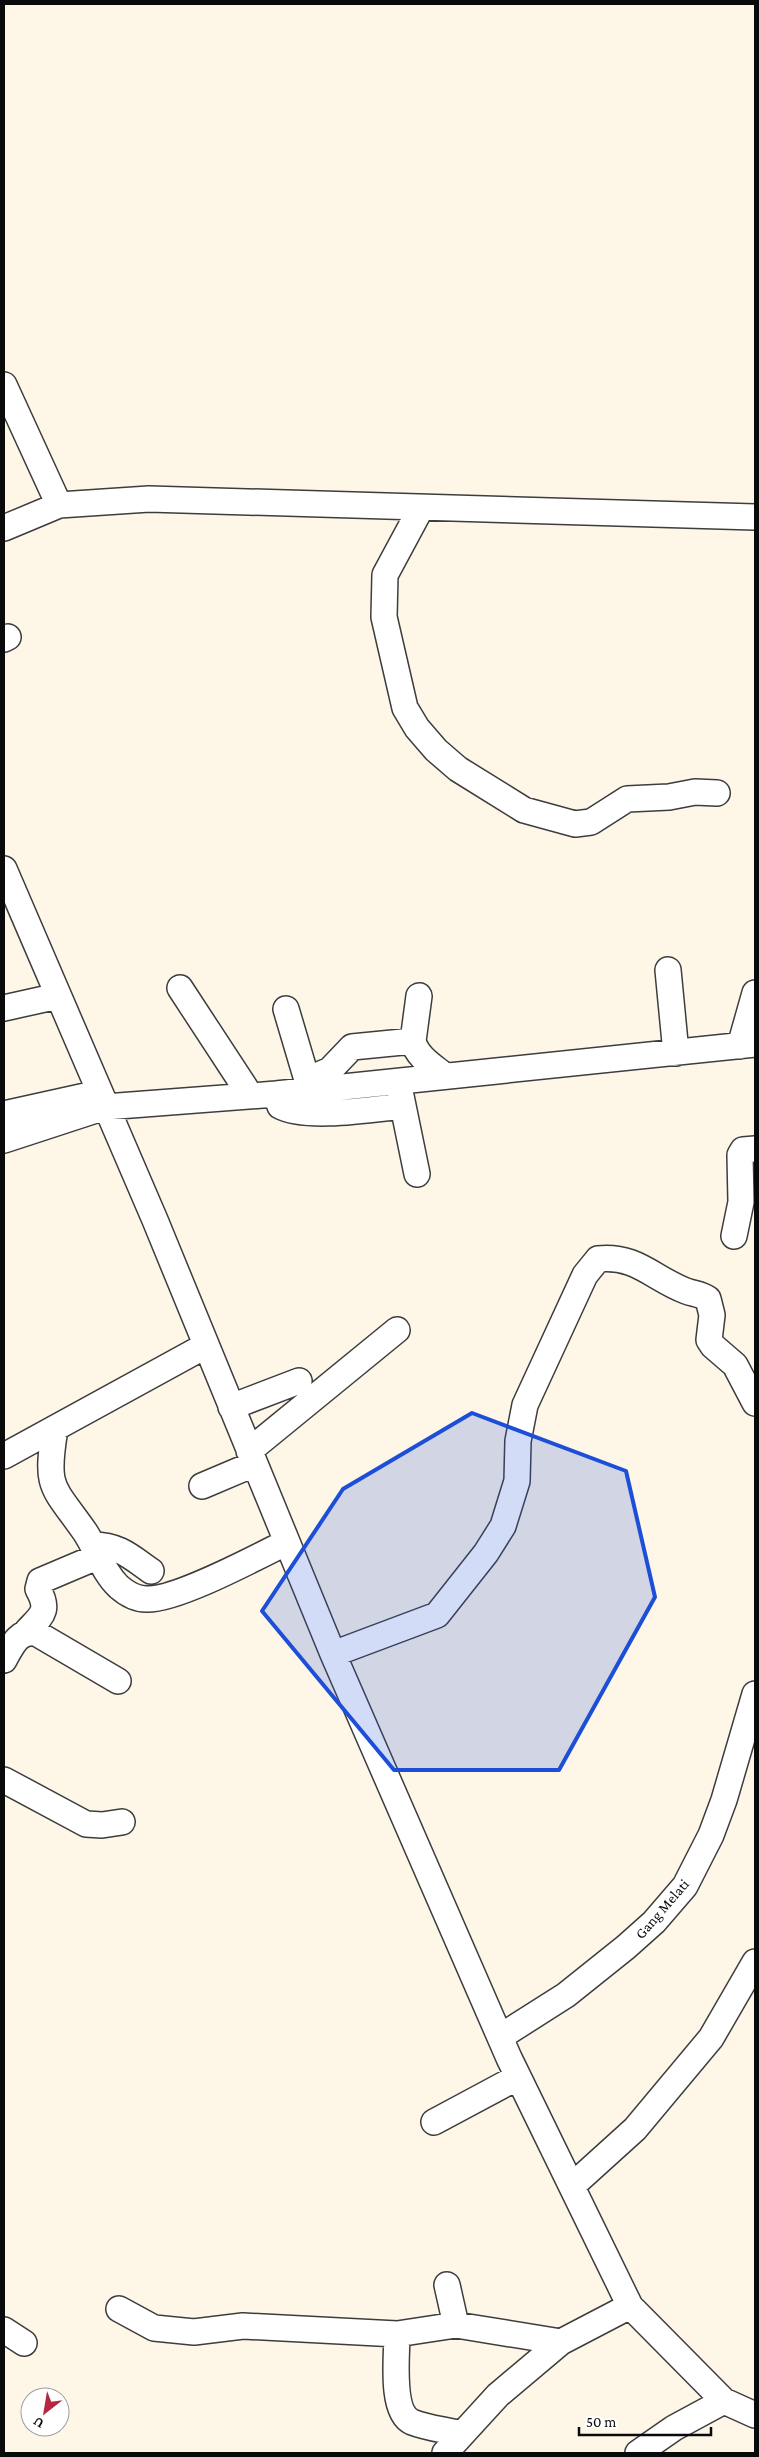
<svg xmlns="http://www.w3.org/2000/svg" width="759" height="2457" viewBox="0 0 759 2457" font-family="'Crimson Pro',serif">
  <rect width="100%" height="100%" fill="#fef7e8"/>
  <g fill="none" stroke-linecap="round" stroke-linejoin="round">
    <defs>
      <path id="minor" d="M 4,385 L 59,505
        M 421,508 L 385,575 L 384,617 L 405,708 L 417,728 L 436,750 L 458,769 L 524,810 L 575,824 L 591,822 L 627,799 L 669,797 L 695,792 L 717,793
        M 4,528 L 59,505 L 149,499 L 755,517
        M 4,639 L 8,637
        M 4,869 L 155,1220 L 333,1654 L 509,2058 L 630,2306 L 724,2401 L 755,2415
        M 668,970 L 676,1053
        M 180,988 L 250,1095
        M 419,996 L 413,1041 C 417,1057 433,1066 445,1076
        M 4,1008 L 58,996
        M 286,1009 L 310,1090
        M 740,1046 L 755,993
        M 307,1080 L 330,1070 L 352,1047 L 413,1041
        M 400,1091 L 417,1174
        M 276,1094 L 280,1106 C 306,1120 373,1109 403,1106
        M 4,1114 L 99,1093
        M 4,1140 L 105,1107 L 276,1094 L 755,1044
        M 734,1236 L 741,1202 L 740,1155 L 743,1150 L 755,1149
        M 231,1407 L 299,1381
        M 55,1429 C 45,1489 52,1485 85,1532 C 97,1550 103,1572 119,1587 C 127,1594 135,1599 146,1599 C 175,1601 257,1557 287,1542
        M 249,1451 L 397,1330
        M 4,1456 L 205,1346
        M 202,1486 L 254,1464
        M 93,1545 C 119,1545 131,1557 151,1571
        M 27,1631 C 42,1615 50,1611 38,1589 L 40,1581 L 99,1556
        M 333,1654 L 437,1615 L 486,1553 L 503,1526 L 517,1481 L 518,1441 L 525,1405 L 585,1275 L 598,1259 C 637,1255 652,1278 686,1291 C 694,1294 701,1294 708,1299 L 712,1315 L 709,1340 L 713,1346 L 735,1365 L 755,1403
        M 4,1660 C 12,1646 18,1630 36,1633 L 118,1681
        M 4,1780 L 86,1824 L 102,1825 L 122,1822
        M 500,2037 L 566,1995 L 626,1947 L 654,1922 L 685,1886 L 711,1835 L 724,1800 L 755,1694
        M 434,2122 L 518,2077
        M 572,2186 L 635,2129 L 711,2038 L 755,1962
        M 447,2285 L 456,2325
        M 119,2309 L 154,2328 L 194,2332 L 243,2326 L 397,2334 L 456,2325 L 561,2342
        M 4,2330 L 24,2343
        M 397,2334 C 397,2355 390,2412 412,2422 C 427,2428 446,2430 461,2434
        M 445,2453 L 498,2395 L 561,2342 L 630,2306
        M 638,2453 L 674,2428 L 724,2401"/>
    </defs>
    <use href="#minor" stroke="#3d3d3d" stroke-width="28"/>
    <use href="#minor" stroke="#fff" stroke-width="25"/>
  </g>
  <path fill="#1d4ed8" fill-opacity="0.2" stroke="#1d4ed8" stroke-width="4" stroke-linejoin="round" d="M 472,1413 L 626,1471 L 655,1597 L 559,1770 L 394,1770 L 262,1611 L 343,1489 Z"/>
  <g text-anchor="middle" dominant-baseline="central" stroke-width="5" stroke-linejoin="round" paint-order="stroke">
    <g font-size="15" fill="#0a0a0a" stroke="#fff">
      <text transform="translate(662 1909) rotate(-49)">Gang Melati</text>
    </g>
  </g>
  <rect width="759" height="2457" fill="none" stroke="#0a0a0a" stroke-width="10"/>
  <g transform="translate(45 2412) rotate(211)"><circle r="24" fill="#ffffff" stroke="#9d9d9d"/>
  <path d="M0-4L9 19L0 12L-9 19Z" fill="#b52742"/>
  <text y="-8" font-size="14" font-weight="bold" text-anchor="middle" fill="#0a0a0a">U</text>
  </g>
  <path d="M579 2427v8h132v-8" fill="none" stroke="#0a0a0a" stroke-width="2.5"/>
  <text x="586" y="2427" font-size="15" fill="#0a0a0a" stroke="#ffffff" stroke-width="4" paint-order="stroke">50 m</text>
</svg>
